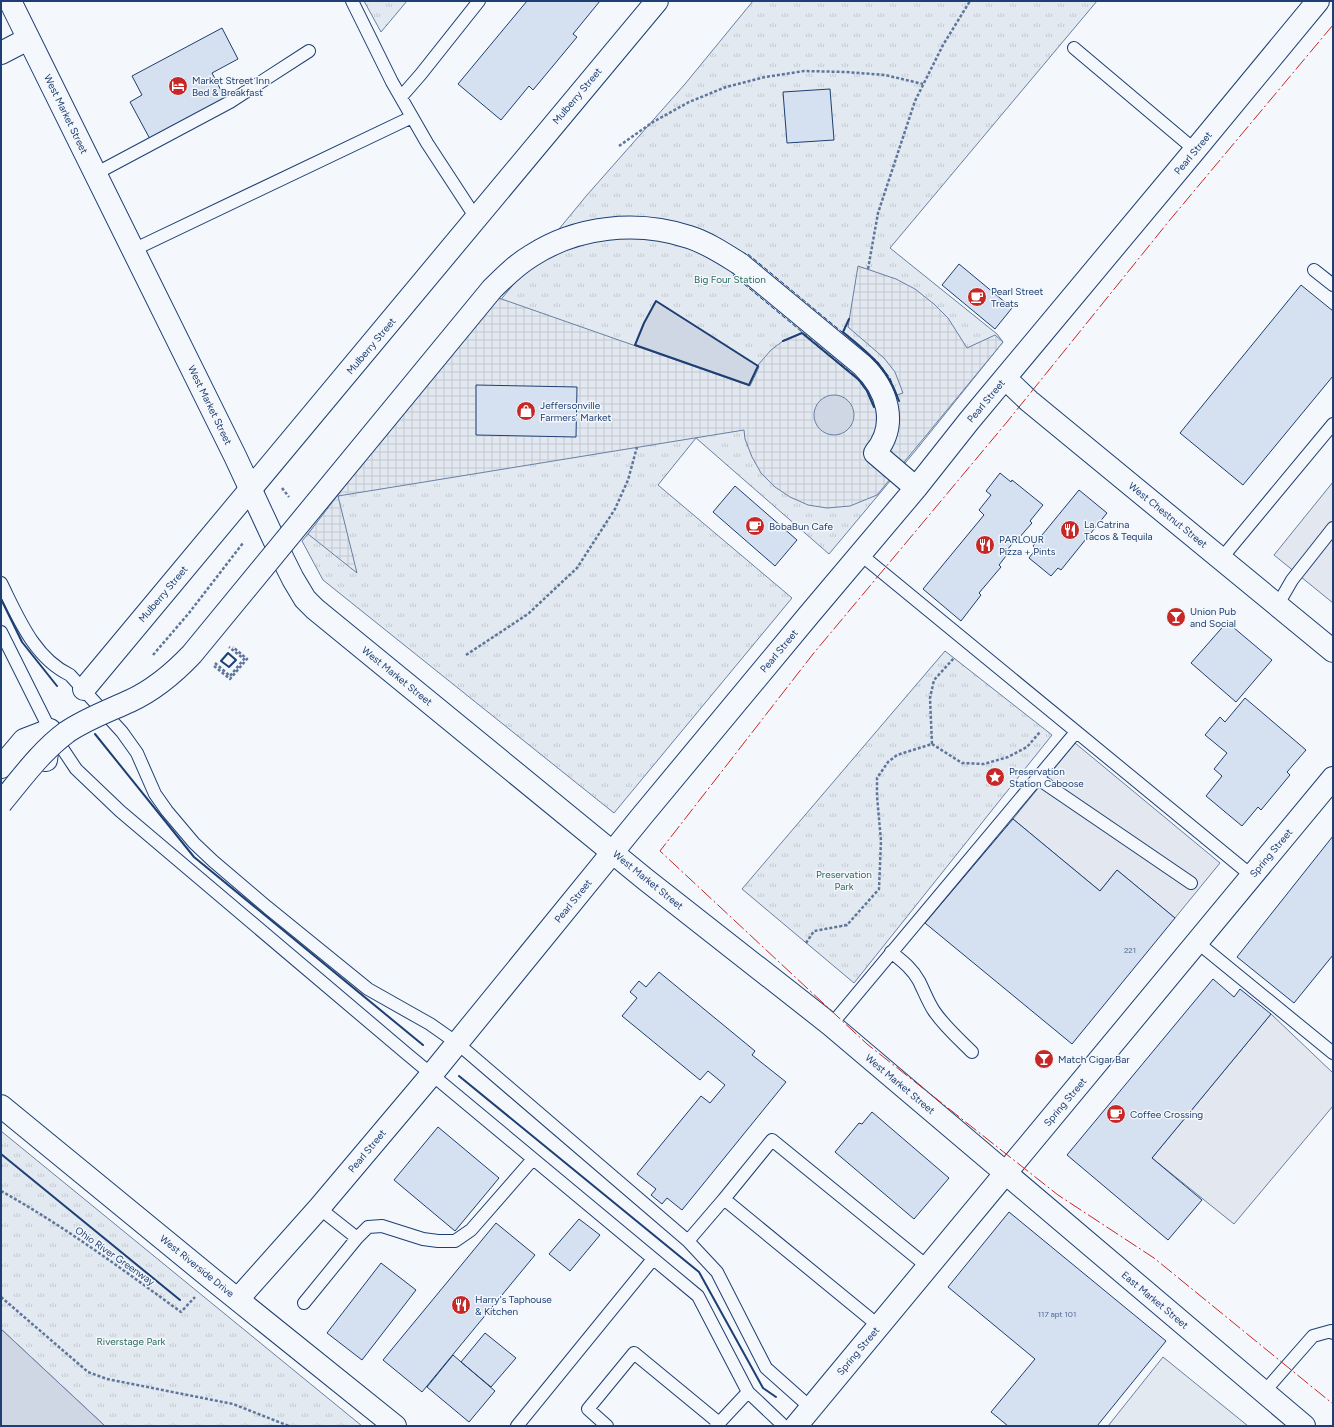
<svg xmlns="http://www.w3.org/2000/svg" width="1334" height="1427" viewBox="0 0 1334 1427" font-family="Figtree,sans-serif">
  <defs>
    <pattern id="park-tufts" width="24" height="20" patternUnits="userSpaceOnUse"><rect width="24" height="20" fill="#e3e9f0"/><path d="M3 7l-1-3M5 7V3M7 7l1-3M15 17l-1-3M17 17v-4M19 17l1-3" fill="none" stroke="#c2c9d1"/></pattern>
    <pattern id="plaza-grid" width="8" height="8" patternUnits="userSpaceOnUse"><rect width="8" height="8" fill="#e3e8f0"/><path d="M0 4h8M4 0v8" fill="none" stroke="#c2c8d1"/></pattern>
  </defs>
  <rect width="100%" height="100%" fill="#f4f7fb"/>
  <path fill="#e3e9f0" stroke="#687fa3" d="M 1163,1357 L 1248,1426 L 1108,1426 Z"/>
  <path fill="url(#park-tufts)" stroke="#687fa3" d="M 364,1 L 407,1 L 381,32 Z
    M 753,1 L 1097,1 L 890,248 L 997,334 L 1003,342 L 916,450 L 829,554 L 696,438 L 658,485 L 792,598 L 614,813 L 323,580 L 302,541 L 587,195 L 685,84 Z
    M 945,651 L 1052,735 L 854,983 L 742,889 Z
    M 1,1131 L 362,1426 L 105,1426 L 1,1329 Z"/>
  <path fill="#e3e8f0" stroke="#687fa3" d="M 1333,482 L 1333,603 L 1274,555 Z
    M 1075,743 L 1220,863 L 1175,918 L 1117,870 L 1100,891 L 1013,819 Z
    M 1271,1014 L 1333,1073 L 1333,1106 L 1234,1224 L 1152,1158 Z"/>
  <path fill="url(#plaza-grid)" stroke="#687fa3" d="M 858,266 L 896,279 L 915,289 L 934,304 L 948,318 L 967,348 L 995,335 L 1003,342 L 877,495 L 850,506 L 827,508 L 808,505 L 790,497 L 775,487 L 761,473 L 752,457 L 745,439 L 744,430 L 338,496 L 357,573 L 308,534 L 464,330 L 493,296 L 750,386 L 759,367 L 758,365 L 771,350 L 783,341 L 802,333 L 859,380 L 867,391 L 872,403 L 903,393 L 895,372 L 884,358 L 848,327 Z"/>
  <path fill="#cfd7e4" stroke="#687fa3" d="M 656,301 L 758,366 L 749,385 L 635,345 L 644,323 Z
    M814 415a20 20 0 1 1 40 0a20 20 0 1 1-40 0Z
    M 1,1329 L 105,1426 L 1,1426 Z"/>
  <path fill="#d5e0f0" stroke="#1d3f73" d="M 527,1 L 600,1 L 573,34 L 577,37 L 533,90 L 529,86 L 501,120 L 458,84 Z
    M 222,28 L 238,59 L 212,73 L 226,100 L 150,139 L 130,102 L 142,95 L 132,76 Z
    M 830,89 L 834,140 L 787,143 L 783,92 Z
    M 959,264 L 1012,308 L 995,329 L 942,285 Z
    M 1301,285 L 1333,311 L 1333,376 L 1243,485 L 1180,433 Z
    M 476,385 L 577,387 L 576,437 L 476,435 Z
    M 1000,473 L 1011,482 L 1012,480 L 1043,505 L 1030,521 L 1032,523 L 1018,539 L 1017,538 L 1007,550 L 1009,552 L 999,565 L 1001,567 L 979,593 L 981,595 L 961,621 L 923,589 L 984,515 L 979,510 L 991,495 L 986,491 Z
    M 735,486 L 797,540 L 775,566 L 713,512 Z
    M 1079,490 L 1107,513 L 1061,570 L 1058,568 L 1051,576 L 1029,558 L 1036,549 L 1033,546 Z
    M 1227,622 L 1272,660 L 1236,702 L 1191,663 Z
    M 1245,698 L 1306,750 L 1287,772 L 1290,775 L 1261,810 L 1258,807 L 1242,826 L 1206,796 L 1222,776 L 1214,769 L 1227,753 L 1205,735 L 1220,717 L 1225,722 Z
    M 1013,819 L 1100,891 L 1117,870 L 1175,918 L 1072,1044 L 925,923 Z
    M 1333,836 L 1333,955 L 1294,1003 L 1237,957 Z
    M 659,972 L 755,1051 L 752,1055 L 786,1082 L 682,1210 L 667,1198 L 662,1204 L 651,1195 L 656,1189 L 637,1174 L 701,1096 L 710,1103 L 725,1085 L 708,1071 L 700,1080 L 622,1016 L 637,998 L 630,992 L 639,981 L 646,987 Z
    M 1213,979 L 1234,997 L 1240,989 L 1271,1014 L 1152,1158 L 1202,1200 L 1168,1240 L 1067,1155 Z
    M 872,1112 L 949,1178 L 914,1219 L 835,1152 L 859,1123 L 862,1124 Z
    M 438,1127 L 499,1178 L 455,1231 L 394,1180 Z
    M 1009,1212 L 1166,1341 L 1097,1426 L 1008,1426 L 991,1412 L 1035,1359 L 948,1287 Z
    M 579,1219 L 600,1235 L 570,1271 L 549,1254 Z
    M 496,1223 L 535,1255 L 422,1392 L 383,1360 Z
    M 381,1263 L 416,1290 L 362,1360 L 327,1333 Z
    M 485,1333 L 516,1358 L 491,1387 L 461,1362 Z
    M 453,1355 L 495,1391 L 469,1422 L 427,1387 Z"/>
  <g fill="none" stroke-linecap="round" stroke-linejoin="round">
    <defs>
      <path id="lane" d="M 352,1 L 392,82 L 427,143 L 476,218
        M 1074,48 L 1195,150
        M 401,97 L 421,74 L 479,1
        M 95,174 L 230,102 L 309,51
        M 133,250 L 412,117
        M 1314,270 L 1333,285
        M 860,554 L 1252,876
        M 1221,559 L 1333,424
        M 1,583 C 18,617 34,658 70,675 L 122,732 L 137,753 L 155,794 L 167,811 L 194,843 L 213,861 L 267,907 L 368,989 L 430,1024 L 457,1043 L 688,1241
        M 1277,606 L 1292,580 L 1333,528
        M 1,632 L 50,730 L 76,769 L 120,811 L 407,1054 L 698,1296 L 748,1392 L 784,1426
        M 1037,778 L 1191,883
        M 1197,942 L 1333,1053
        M 891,952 C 902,961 912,968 919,981 C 924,991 928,1002 934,1011 C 945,1027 959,1039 972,1052
        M 831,1025 L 1076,732
        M 724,1199 L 688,1241 L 717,1272 L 766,1368 L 811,1408
        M 319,1208 L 357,1238
        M 304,1303 L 357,1238 L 368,1227 L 382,1226 L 423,1239 L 438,1241 L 455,1241 L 471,1230 L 533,1159
        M 879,1326 L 724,1199 L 772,1140 L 928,1267
        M 1264,1392 L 1313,1336 L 1331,1331 L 1333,1333
        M 719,1423 L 748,1392
        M 517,1426 L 653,1259
        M 607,1426 L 588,1409 L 634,1353 L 719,1423 L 716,1426"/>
      <path id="street" d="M 1,53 L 28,39
        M 740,264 L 862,365 C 887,389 899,424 875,453 L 916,488
        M 1005,378 L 1029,401 L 1333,651
        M 84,689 L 657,1
        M 1,767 L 24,740 L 50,730 L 46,760
        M 238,1299 L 319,1208 L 432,1074 L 642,816 L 808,616 L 916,488 L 969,421 L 1195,150 L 1318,1"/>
      <path id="secondary" d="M 10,1 L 235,456 L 283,559 L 293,579 L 305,599 L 315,609 L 645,879 L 831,1025 L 1304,1426
        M 1,1106 L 212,1279 L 395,1426
        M 796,1426 L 1333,778"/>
    </defs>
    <use href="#lane" stroke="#1d3f73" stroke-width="14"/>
    <use href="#street" stroke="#1d3f73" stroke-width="24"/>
    <use href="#secondary" stroke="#1d3f73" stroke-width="24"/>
    <path stroke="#5e769c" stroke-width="2.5" stroke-dasharray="3 2" stroke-linecap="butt" d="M 619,146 L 653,122 L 689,102 L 726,87 L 765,77 L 804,71 L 846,72 L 885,75 L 923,84
      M 868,269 L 878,213 L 915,101 L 943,45 L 970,1
      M 282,488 L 289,497
      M 153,655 L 189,613 L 243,543
      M 466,655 L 528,614 L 577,568 L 615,509 L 628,480 L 637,447
      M 215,663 L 230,676 L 244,659 L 229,647
      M 214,666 L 230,679 L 247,659 L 233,647
      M 932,744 L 962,763 L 984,764 L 1008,757 L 1027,747 L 1040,732
      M 806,943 L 814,931 L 847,925 L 879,889 L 881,841 L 877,796 L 877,778 L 888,762 L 897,755 L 932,744 L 930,698 L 934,680 L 954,658
      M 1,1191 C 64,1226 122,1269 181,1312 L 195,1297
      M 1,1297 L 88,1372 L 107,1379 L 233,1404 L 289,1426"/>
    <use href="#lane" stroke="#f4f7fb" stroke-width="12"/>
    <use href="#street" stroke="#f4f7fb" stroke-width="22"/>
    <use href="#secondary" stroke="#f4f7fb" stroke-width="22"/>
    <defs>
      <path id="street-bridge" d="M 1,803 C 21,779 41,751 67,732 C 86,719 108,711 130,701 C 154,690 174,673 192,654 L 492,289 C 504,277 516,265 531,256 C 577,226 637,220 689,237 C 708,243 724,254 740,264"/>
    </defs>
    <use href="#street-bridge" stroke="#1d3f73" stroke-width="24" stroke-linecap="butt"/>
    <use href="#street-bridge" stroke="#f4f7fb" stroke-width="22"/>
    <path stroke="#1d3f73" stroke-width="1" stroke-dasharray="5 2" stroke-linecap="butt" d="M 748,254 L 877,361 L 890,378 L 899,401
      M 733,275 L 854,375 L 867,391 L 874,407"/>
    <path stroke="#1d3f73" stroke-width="2" d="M 656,301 L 758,366 L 749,385 L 635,345 L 644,323 Z
      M 849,319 L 843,332 C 871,356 886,365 899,401
      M 783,341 L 802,333 L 859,380 L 867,391 L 874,407
      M 1,599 L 22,642 L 57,686
      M 228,653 L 236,660 L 229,667 L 221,661 Z
      M 95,734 L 194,857 L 423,1045
      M 459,1076 L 699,1272 L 763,1388 L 776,1397
      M 1,1154 L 180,1300"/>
    <path stroke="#c62828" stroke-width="1" stroke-dasharray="14 3 2 3" stroke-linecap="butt" d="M 1333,25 L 1169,221 L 1007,422 L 813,654 L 660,851 L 867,1044 L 1058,1195 L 1154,1258 L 1333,1404"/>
  </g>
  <defs>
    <symbol id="hotel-disc" viewBox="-11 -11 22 22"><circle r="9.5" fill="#c62828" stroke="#f4f7fb"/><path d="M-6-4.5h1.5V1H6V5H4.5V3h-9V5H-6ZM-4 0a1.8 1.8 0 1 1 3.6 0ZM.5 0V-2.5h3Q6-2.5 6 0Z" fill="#fff"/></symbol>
    <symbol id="cafe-disc" viewBox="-11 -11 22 22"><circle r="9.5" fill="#c62828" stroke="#f4f7fb"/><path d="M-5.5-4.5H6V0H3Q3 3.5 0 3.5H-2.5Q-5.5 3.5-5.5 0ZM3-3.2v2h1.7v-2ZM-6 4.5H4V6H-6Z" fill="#fff"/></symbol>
    <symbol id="shop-disc" viewBox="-11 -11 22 22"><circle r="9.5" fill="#c62828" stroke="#f4f7fb"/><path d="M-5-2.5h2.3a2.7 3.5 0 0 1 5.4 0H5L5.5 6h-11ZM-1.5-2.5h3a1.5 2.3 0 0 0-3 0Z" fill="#fff"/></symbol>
    <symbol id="restaurant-disc" viewBox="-11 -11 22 22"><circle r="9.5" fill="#c62828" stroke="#f4f7fb"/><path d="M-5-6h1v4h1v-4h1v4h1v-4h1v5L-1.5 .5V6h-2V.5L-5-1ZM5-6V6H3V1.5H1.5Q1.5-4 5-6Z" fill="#fff"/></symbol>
    <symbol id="bar-disc" viewBox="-11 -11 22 22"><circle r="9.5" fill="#c62828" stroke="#f4f7fb"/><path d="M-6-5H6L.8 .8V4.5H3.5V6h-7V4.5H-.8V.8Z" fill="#fff"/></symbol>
    <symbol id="sight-disc" viewBox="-11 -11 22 22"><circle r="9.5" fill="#c62828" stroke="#f4f7fb"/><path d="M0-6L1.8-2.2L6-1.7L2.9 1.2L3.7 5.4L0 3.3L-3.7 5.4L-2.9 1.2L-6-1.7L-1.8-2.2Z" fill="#fff"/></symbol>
  </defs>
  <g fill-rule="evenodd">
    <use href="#hotel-disc" x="167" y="75" width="22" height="22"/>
    <use href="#cafe-disc" x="966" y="286" width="22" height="22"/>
    <use href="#shop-disc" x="515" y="400" width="22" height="22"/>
    <use href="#cafe-disc" x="744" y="515" width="22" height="22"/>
    <use href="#restaurant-disc" x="1059" y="519" width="22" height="22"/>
    <use href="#restaurant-disc" x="974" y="534" width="22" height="22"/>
    <use href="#bar-disc" x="1165" y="606" width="22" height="22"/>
    <use href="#sight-disc" x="984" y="766" width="22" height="22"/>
    <use href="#bar-disc" x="1033" y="1048" width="22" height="22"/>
    <use href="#cafe-disc" x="1105" y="1103" width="22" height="22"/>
    <use href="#restaurant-disc" x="450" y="1294" width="22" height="22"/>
  </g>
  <g text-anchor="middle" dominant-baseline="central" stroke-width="3" stroke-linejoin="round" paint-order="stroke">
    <g font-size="8" fill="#4b6792">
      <text x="1130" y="950">221</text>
      <text x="1057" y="1314">117 apt 101</text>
    </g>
    <g font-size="10" fill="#1d3f73" stroke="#f4f7fb" text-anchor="start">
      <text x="192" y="80">Market Street Inn<tspan x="192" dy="12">Bed &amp; Breakfast</tspan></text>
      <text x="991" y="291">Pearl Street<tspan x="991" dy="12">Treats</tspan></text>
      <text x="540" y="405">Jeffersonville<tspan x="540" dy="12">Farmers' Market</tspan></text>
      <text x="1084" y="524">La Catrina<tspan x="1084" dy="12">Tacos &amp; Tequila</tspan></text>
      <text x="769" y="526">BobaBun Cafe</text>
      <text x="999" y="539">PARLOUR<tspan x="999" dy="12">Pizza + Pints</tspan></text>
      <text x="1190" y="611">Union Pub<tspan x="1190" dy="12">and Social</tspan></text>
      <text x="1009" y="771">Preservation<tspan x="1009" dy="12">Station Caboose</tspan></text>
      <text x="1058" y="1059">Match Cigar Bar</text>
      <text x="1130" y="1114">Coffee Crossing</text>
      <text x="475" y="1299">Harry's Taphouse<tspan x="475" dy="12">&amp; Kitchen</tspan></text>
    </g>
    <g font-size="10" fill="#1d3f73" stroke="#f4f7fb">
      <text transform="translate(577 96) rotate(-50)">Mulberry Street</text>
      <text transform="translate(66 114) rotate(64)">West Market Street</text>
      <text transform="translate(1193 153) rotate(-50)">Pearl Street</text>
      <text transform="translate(371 346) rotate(-50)">Mulberry Street</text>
      <text transform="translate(986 401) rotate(-50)">Pearl Street</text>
      <text transform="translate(210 405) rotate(64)">West Market Street</text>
      <text transform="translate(1168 515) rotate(39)">West Chestnut Street</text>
      <text transform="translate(163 594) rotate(-50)">Mulberry Street</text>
      <text transform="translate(779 651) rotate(-50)">Pearl Street</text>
      <text transform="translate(397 676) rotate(39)">West Market Street</text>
      <text transform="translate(1271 853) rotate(-50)">Spring Street</text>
      <text transform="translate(648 880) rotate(39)">West Market Street</text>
      <text transform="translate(573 901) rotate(-51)">Pearl Street</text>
      <text transform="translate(900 1084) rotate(40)">West Market Street</text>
      <text transform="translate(1065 1102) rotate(-50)">Spring Street</text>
      <text transform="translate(367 1151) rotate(-50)">Pearl Street</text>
      <text transform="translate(115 1256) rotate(35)">Ohio River Greenway</text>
      <text transform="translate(197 1266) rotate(39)">West Riverside Drive</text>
      <text transform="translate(1155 1300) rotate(40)">East Market Street</text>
      <text transform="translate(858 1351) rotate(-50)">Spring Street</text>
    </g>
    <g font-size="10" fill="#2c6c60" stroke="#f4f7fb">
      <text x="730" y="279">Big Four Station</text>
      <text x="844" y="874">Preservation<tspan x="844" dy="12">Park</tspan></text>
      <text x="131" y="1341">Riverstage Park</text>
    </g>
  </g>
  <rect width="1334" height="1427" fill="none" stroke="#1d3f73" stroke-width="4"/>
</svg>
